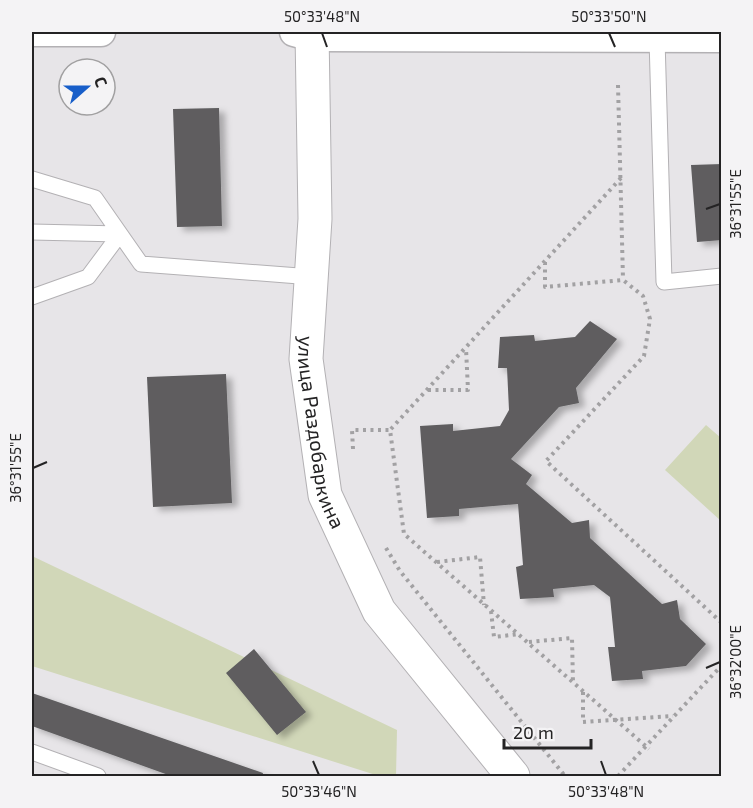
<svg xmlns="http://www.w3.org/2000/svg" width="753" height="808" viewBox="0 0 753 808" font-family="'Exo 2',sans-serif">
  <defs>
    <filter id="shadow"><feDropShadow dx="6" dy="4" stdDeviation="3" flood-color="#0004"/></filter>
  </defs>
  <rect width="100%" height="100%" fill="#e7e5e8"/>
  <path fill="#d1d7b8" d="M 706,425 L 721,438 L 721,521 L 665,470 Z
    M 32,556 L 397,730 L 396,776 L 379,776 L 32,666 Z"/>
  <path fill="#5e5d5f" filter="url(#shadow)" d="M 219,108 L 222,226 L 177,227 L 173,109 Z
    M 722,164 L 722,240 L 697,242 L 691,165 Z
    M 590,321 L 617,339 L 576,388 L 579,403 L 559,407 L 511,459 L 532,475 L 526,484 L 572,523 L 589,520 L 590,538 L 662,604 L 677,600 L 680,619 L 706,644 L 686,666 L 642,671 L 643,679 L 612,681 L 608,647 L 615,647 L 610,597 L 594,585 L 553,589 L 554,597 L 520,599 L 516,567 L 523,565 L 518,504 L 459,509 L 459,516 L 427,518 L 420,426 L 453,424 L 453,431 L 500,426 L 509,410 L 507,368 L 498,368 L 500,337 L 534,335 L 535,341 L 575,337 Z
    M 226,374 L 232,503 L 153,507 L 147,377 Z
    M 254,649 L 306,712 L 277,735 L 226,673 Z
    M 32,693 L 263,773 L 262,777 L 174,777 L 32,726 Z"/>
  <g fill="none" stroke-linecap="round" stroke-linejoin="round">
    <defs>
      <path id="lane" d="M 657,39 L 664,282 L 722,276
        M 32,179 L 95,198 L 141,264 L 312,277
        M 32,232 L 120,234
        M 32,297 L 88,277 L 120,234
        M 32,752 L 98,776"/>
      <path id="street" d="M 32,32 L 101,32
        M 294,32 L 312,37 L 722,38"/>
      <g id="secondary">
        <path id="s1" d="M 312,32 L 315,219 L 306,359 L 325,495 L 379,611 L 513,776"/>
      </g>
    </defs>
    <use href="#lane" stroke="#b3b1b4" stroke-width="17"/>
    <use href="#street" stroke="#b3b1b4" stroke-width="31"/>
    <use href="#secondary" stroke="#b3b1b4" stroke-width="35"/>
    <path stroke="#a2a1a3" stroke-width="4" stroke-dasharray="3 4.5" stroke-linecap="butt" d="M 618,85 L 623,279
      M 621,178 L 390,430 L 404,534 L 649,749
      M 545,262 L 545,287 L 623,280 L 643,296 L 650,319 L 644,356 L 546,461 L 722,623
      M 428,390 L 468,390 L 466,348
      M 353,449 L 352,430 L 390,430
      M 386,548 L 400,571 L 565,776
      M 437,562 L 480,557 L 484,605
      M 491,611 L 494,637 L 519,634
      M 529,642 L 572,638 L 573,683
      M 583,692 L 583,722 L 673,716
      M 618,776 L 722,665"/>
    <use href="#lane" stroke="#fff" stroke-width="15"/>
    <use href="#street" stroke="#fff" stroke-width="28"/>
    <use href="#secondary" stroke="#fff" stroke-width="33"/>
  </g>
  <path fill="none" stroke="#242324" stroke-width="2" d="M 322,33 L 327,47M 609,33 L 615,47M 706,209 L 720,204M 33,468 L 47,462M 706,668 L 720,662M 313,761 L 319,775M 601,761 L 606,775"/>
  <g text-anchor="middle" dominant-baseline="central" stroke-width="6" stroke-linejoin="round" paint-order="stroke">
    <g font-size="20" fill="#242324" stroke="#f4f3f5">
      <text stroke="none"><textPath href="#s1" startOffset="402">улица Раздобаркина</textPath></text>
    </g>
  </g>
  <rect width="753" height="808" fill="none" stroke="#f4f3f5" stroke-width="66"/>
  <g transform="translate(87 87) rotate(69)"><circle r="28" fill="#f4f3f5" stroke="#a1a0a1" stroke-width="1.5"/>
  <path d="M0-4.5L10 22L0 15L-10 22Z" fill="#175ec9"/>
  <text y="-9" font-size="16" font-weight="bold" text-anchor="middle" fill="#242324">С</text>
  </g>
  <path d="M504 739v9h87v-9" fill="none" stroke="#242324" stroke-width="3"/>
  <text x="513" y="739" font-size="18" fill="#242324" stroke="#f4f3f5" stroke-width="4.5" paint-order="stroke">20 m</text>
  <rect x="33" y="33" width="687" height="742" fill="none" stroke="#242324" stroke-width="2"/>
  <g font-size="15" text-anchor="middle" fill="#242324">
    <text x="322" y="22">50°33'48"N</text>
    <text x="609" y="22">50°33'50"N</text>
    <text transform="translate(736 204) rotate(-90)" y="5">36°31'55"E</text>
    <text transform="translate(16 468) rotate(-90)" y="5">36°31'55"E</text>
    <text transform="translate(736 662) rotate(-90)" y="5">36°32'00"E</text>
    <text x="319" y="797">50°33'46"N</text>
    <text x="606" y="797">50°33'48"N</text>
  </g>
</svg>
